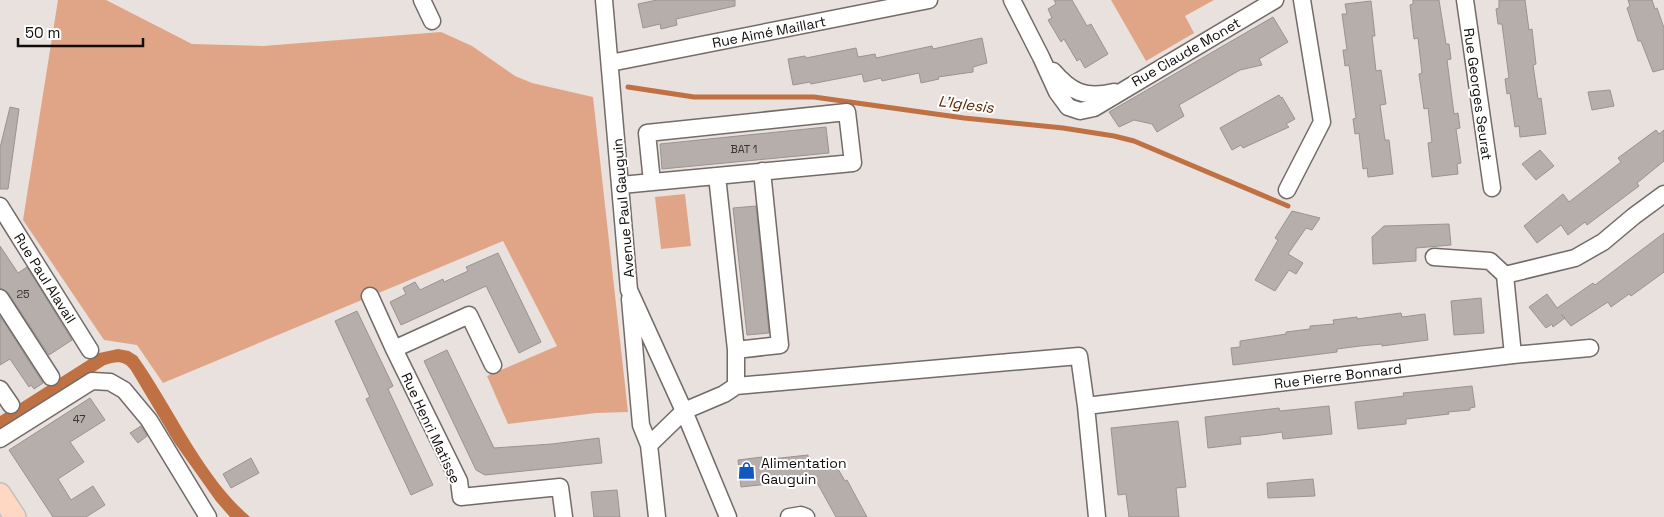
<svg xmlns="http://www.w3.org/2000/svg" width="1664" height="517" viewBox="0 0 1664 517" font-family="'Space Grotesk',sans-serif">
  <rect width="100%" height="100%" fill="#e9e1dd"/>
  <path fill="#e0a586" d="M 58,0 L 106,0 L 192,44 L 263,46 L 441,32 L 472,46 L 515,76 L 532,83 L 593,97 L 628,412 L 596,413 L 508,424 L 487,376 L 557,346 L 503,241 L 163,383 L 137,345 L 104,340 L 23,220 Z
    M 1111,0 L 1214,0 L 1185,16 L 1194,33 L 1146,61 Z
    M 685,194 L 691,246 L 661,249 L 655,197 Z"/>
  <path fill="#c07143" d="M 118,349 L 129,351 L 137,356 C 175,409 200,473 250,517 L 230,517 L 216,501 L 174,442 L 131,370 C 124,360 116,361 105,365 L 0,432 L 0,416 L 99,353 Z"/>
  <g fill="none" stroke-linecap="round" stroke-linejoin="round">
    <path stroke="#c07143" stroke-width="5" d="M 628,87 L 694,97 L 814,97 L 964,118 L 1063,128 L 1114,136 L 1134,141 L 1288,206"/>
  </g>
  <path fill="#b5aeaa" stroke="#9a938f" d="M 657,0 L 735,0 L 735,6 L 676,19 L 677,25 L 661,29 L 660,24 L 643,28 L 638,4 Z
    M 1054,0 L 1072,0 L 1087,26 L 1091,24 L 1108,54 L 1085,68 L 1080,59 L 1077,61 L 1064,39 L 1061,42 L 1048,20 L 1052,18 L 1048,9 L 1056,4 Z
    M 1413,0 L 1439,0 L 1446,44 L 1449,44 L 1451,59 L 1447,60 L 1454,114 L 1458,113 L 1460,128 L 1456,129 L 1461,163 L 1457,164 L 1458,174 L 1432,177 L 1428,143 L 1432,142 L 1428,108 L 1424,109 L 1419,74 L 1422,73 L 1418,38 L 1414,39 L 1410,5 L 1413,4 Z
    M 1499,0 L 1525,0 L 1529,30 L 1532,29 L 1536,64 L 1533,65 L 1538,99 L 1541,98 L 1546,134 L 1520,137 L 1519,126 L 1515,127 L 1510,93 L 1507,94 L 1505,79 L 1509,78 L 1502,24 L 1498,24 L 1496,9 L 1499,8 Z
    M 1628,0 L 1652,0 L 1655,9 L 1657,8 L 1664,28 L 1664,69 L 1653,72 L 1641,41 L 1638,41 L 1627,8 L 1630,6 Z
    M 1371,1 L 1375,36 L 1372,36 L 1376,71 L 1381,70 L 1386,104 L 1380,105 L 1385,140 L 1389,140 L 1393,174 L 1368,177 L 1367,168 L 1363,169 L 1359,133 L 1355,134 L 1353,119 L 1356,118 L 1349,65 L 1345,66 L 1343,50 L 1347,50 L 1342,14 L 1347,14 L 1345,4 Z
    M 1273,17 L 1288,42 L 1259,59 L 1262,65 L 1240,70 L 1179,105 L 1184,116 L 1157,132 L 1152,124 L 1134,120 L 1119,127 L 1109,112 Z
    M 982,38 L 987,63 L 973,67 L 973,72 L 938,77 L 939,79 L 921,83 L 919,73 L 882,81 L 881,78 L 864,82 L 862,74 L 811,84 L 810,82 L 793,85 L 788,59 L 805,56 L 806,58 L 856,48 L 858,57 L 875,54 L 876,58 L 932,46 L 933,49 Z
    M 1610,90 L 1614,106 L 1592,110 L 1588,92 Z
    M 1279,95 L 1281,98 L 1282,97 L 1295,119 L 1286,124 L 1289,127 L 1243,148 L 1241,145 L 1232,150 L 1220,128 Z
    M 10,107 L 19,109 L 8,189 L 0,189 L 0,148 Z
    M 826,127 L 829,153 L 662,169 L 660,144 Z
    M 1656,130 L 1659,134 L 1664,130 L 1664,161 L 1637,183 L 1639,186 L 1587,225 L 1585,222 L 1568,235 L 1561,225 L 1537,243 L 1524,226 L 1563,194 L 1569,202 L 1621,162 L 1618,158 Z
    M 1540,150 L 1554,166 L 1536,180 L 1522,164 Z
    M 756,206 L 769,333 L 747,335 L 733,208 Z
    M 1292,211 L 1320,218 L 1312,230 L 1306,228 L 1288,254 L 1303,263 L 1296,274 L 1289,270 L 1275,291 L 1255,280 L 1278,240 L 1275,238 Z
    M 1449,224 L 1451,245 L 1416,248 L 1416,261 L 1373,264 L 1372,237 L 1384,226 Z
    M 1664,233 L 1664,272 L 1631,296 L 1629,294 L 1611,307 L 1608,302 L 1571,326 L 1561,314 L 1565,318 L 1553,327 L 1552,324 L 1546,328 L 1529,307 L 1547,294 L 1557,308 L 1593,283 L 1595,285 Z
    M 0,246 L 18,273 L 27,267 L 72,340 L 49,355 L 8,293 L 0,288 Z
    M 498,253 L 541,342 L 519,353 L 486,286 L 401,325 L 390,302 L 406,294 L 403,288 L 415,282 L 420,290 L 443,279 L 444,282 L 468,271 L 466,267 Z
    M 1481,298 L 1484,333 L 1454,335 L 1451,301 Z
    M 357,311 L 393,386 L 388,389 L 433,485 L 411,495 L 366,399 L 370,397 L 335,321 Z
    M 1401,313 L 1402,317 L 1425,314 L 1428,340 L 1382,346 L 1382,344 L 1360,346 L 1337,349 L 1337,352 L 1233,365 L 1231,348 L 1240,347 L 1240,341 L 1286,334 L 1286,332 L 1310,329 L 1310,326 L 1334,324 L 1333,320 L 1357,317 L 1357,319 Z
    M 0,316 L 43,383 L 34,389 L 31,385 L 29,387 L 10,359 L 0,365 Z
    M 447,350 L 494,448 L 552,444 L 599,438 L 602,463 L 485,475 L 476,470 L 424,361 Z
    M 1472,386 L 1475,407 L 1470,408 L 1470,410 L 1448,412 L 1449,414 L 1406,419 L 1406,424 L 1358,429 L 1355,402 L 1404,396 L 1403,393 Z
    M 90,398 L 105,420 L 70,442 L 84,462 L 58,479 L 71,500 L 93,486 L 105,505 L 86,517 L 53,517 L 9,450 Z
    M 1329,406 L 1332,434 L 1283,439 L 1282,432 L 1261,435 L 1240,437 L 1241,444 L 1208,448 L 1205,417 L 1279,408 L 1280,411 Z
    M 1178,421 L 1186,487 L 1176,488 L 1179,517 L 1129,517 L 1126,494 L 1118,495 L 1111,428 Z
    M 141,426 L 147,436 L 138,443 L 130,433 Z
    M 808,455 L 809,465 L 834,462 L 845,481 L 847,480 L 867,517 L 836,517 L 815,479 L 741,487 L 738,460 L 762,457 L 762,460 Z
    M 251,458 L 259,473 L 231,488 L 223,474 Z
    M 1313,479 L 1315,496 L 1268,498 L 1267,483 Z
    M 617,490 L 620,517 L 594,517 L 591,492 Z"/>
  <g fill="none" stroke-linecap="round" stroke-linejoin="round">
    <defs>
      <path id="minor" d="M 422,0 L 432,21
        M 604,0 L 629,290 L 684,411 L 728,517
        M 1012,0 L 1041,57 L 1057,92 L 1068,107 L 1080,111 L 1094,108 L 1275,0
        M 1465,0 L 1492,188
        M 610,63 L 929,0
        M 1053,71 C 1071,92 1085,99 1114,92
        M 717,176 L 736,350 L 736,386
        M 621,185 L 853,163 L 847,112 L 647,133 L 652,182
        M 1287,190 L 1322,122 L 1302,0
        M 0,206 L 90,350
        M 1434,257 L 1490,261 L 1505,275
        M 1505,275 L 1575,258 L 1603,242 L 1634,216 L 1664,194
        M 1505,275 L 1513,355
        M 370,296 L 394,349 L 459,481 L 461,497 L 560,487 L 564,517
        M 0,298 L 51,377
        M 630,299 L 641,425 L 649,445 L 657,517
        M 394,349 L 469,315 L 493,365
        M 736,350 L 780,345 L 762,171
        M 0,389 L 11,405
        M 1086,406 L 1513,355 L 1590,348
        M 0,439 L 92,381 L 110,382 L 124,390 L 149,420 L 208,517
        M 649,445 L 684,411 L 724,394 L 736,386 L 1079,356 L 1086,406 L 1097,517
        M 789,517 L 801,515 L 806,517"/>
      <path id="major" d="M 0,494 L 15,517"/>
    </defs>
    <use href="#minor" stroke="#726b68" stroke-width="19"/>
    <use href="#major" stroke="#c1c0c0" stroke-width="24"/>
    <use href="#minor" stroke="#fff" stroke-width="16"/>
    <use href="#major" stroke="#fed8c3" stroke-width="21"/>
  </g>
  <defs>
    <symbol id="shop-bare" viewBox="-9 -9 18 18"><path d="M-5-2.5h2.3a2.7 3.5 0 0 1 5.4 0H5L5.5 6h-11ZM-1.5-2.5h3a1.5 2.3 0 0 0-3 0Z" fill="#1157c2" stroke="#fff" stroke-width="2.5" paint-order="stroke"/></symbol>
  </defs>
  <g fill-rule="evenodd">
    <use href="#shop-bare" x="734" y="458" width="25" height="25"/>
  </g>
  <g text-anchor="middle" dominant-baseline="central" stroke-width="4" stroke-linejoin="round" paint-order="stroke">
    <g font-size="11" fill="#393534">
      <text x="744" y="149">BAT 1</text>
      <text x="23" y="294">25</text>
      <text x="79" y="419">47</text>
    </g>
    <g font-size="14" fill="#100d0c" stroke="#fff">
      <text transform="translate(769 32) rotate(-11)">Rue Aimé Maillart</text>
      <text transform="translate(1186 52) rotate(-30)">Rue Claude Monet</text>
      <text transform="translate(1478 94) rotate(82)">Rue Georges Seurat</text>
      <text transform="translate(623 208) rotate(-95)">Avenue Paul Gauguin</text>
      <text transform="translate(45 278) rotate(58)">Rue Paul Alavail</text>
      <text transform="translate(1338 376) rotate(-7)">Rue Pierre Bonnard</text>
      <text transform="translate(431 428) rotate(65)">Rue Henri Matisse</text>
    </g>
    <g font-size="14" fill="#100d0c" stroke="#fff" text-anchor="start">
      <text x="761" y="463">Alimentation<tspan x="761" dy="16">Gauguin</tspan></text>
    </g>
    <g font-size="15" font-style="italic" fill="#592601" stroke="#fff">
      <text transform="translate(966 104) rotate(7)">L'Iglesis</text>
    </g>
  </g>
  <path d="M18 38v8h125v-8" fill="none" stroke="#100d0c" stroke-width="2.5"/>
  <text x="25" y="38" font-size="15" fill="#100d0c" stroke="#ffffff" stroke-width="4" paint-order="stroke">50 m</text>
</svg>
